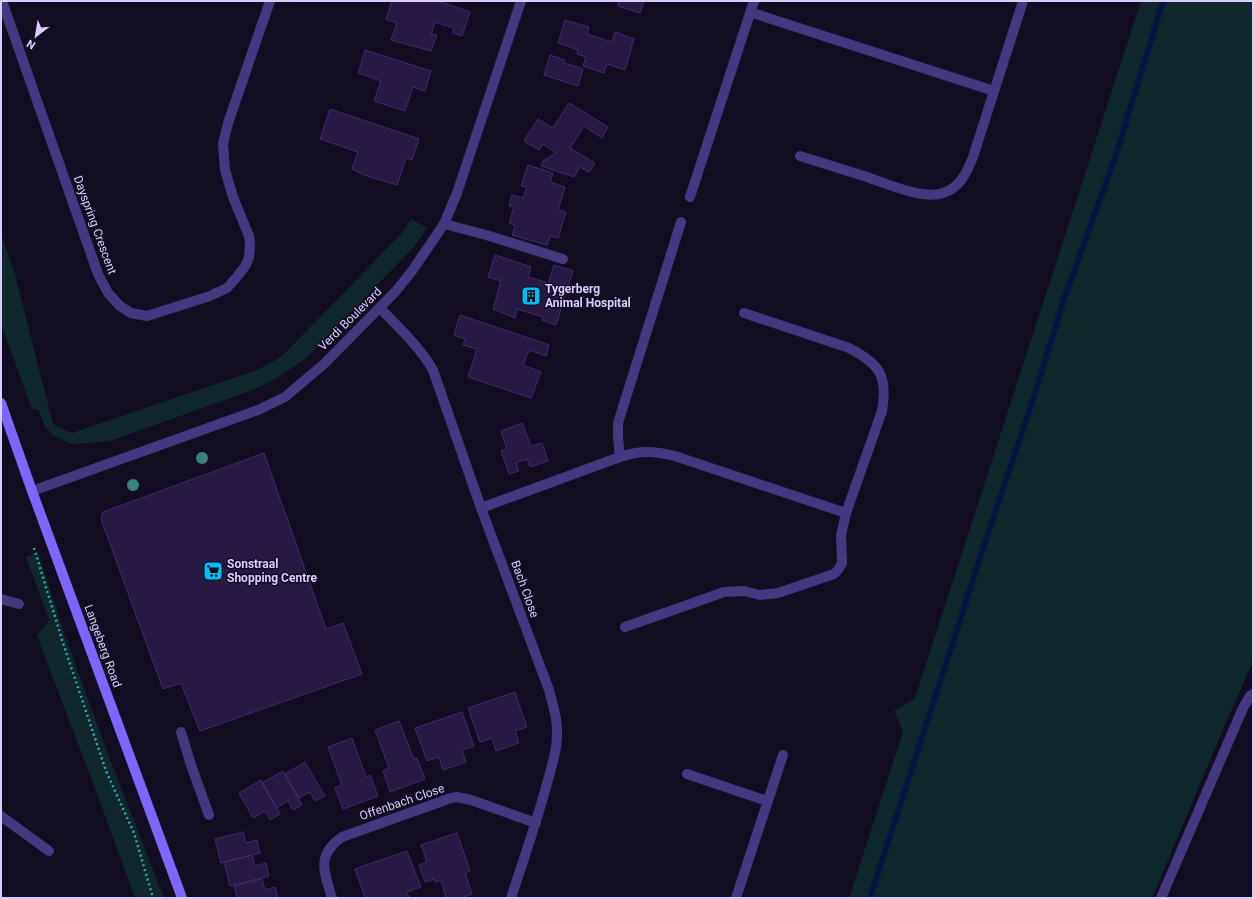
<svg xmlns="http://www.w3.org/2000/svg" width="1254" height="899" viewBox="0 0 1254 899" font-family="Roboto,sans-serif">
  <rect width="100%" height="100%" fill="#130d21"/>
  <path fill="#10282b" d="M 1141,1 L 1253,1 L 1253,661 L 1225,725 L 1152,898 L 849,898 L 903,732 L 894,711 L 915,698 Z
    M 411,219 L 427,228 L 414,247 L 305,359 L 274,380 L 250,391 L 110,441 L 90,443 L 71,444 L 52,435 L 45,426 L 38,410 L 32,409 L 1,324 L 1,234 L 14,271 L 53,424 L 72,433 L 257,370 L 281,357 L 402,233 Z
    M 38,552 L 64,633 L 106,749 L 164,898 L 135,898 L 99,799 L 37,636 L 49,620 L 26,557 Z"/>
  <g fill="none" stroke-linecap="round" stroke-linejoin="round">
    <path stroke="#09153e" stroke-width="6" d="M 870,898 L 986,540 L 1031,406 L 1064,299 L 1115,158 L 1163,1"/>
  </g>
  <path fill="#271942" stroke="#412b6e" d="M 392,1 L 438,1 L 470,12 L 462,36 L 453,33 L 454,28 L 435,22 L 431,34 L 437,35 L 431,51 L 391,40 L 397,23 L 386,19 Z
    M 619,1 L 644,1 L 640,13 L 618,6 Z
    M 565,20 L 589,27 L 587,34 L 612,42 L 615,32 L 634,39 L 625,70 L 607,64 L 604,73 L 583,66 L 586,57 L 577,54 L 578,50 L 558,43 Z
    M 365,50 L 431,71 L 425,91 L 413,87 L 405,111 L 374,101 L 381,81 L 358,73 Z
    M 550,55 L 565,60 L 564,63 L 583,69 L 578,86 L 544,75 Z
    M 569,103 L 608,127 L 602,138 L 584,126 L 570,148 L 595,163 L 589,172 L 580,167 L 574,177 L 541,166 L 543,161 L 556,153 L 543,144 L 539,150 L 524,141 L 538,119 L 553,128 Z
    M 330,109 L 419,139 L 412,160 L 406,158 L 397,185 L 364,175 L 352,169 L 358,152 L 320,139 Z
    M 528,165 L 553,173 L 550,182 L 565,187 L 558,210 L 566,212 L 558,238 L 550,236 L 547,245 L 512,235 L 515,225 L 509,223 L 514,207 L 509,206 L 512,195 L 523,198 L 527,187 L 521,186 Z
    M 495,255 L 531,267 L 528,277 L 548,283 L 554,265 L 573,271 L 556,325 L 542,320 L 543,317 L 517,309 L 515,318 L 493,309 L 501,281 L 488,277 Z
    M 460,315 L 549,345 L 546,356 L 529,350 L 523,365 L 541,372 L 531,398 L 468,377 L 477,349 L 463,345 L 465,339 L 454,335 Z
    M 522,423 L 531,446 L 542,443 L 548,461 L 530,467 L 527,459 L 516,463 L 519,471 L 509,474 L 501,451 L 507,449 L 501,431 Z
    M 264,453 L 326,629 L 343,623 L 362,674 L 200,731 L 181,683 L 163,689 L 101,519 L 103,512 Z
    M 515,692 L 527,727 L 515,731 L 519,743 L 496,751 L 492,738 L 480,742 L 468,708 Z
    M 462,712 L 474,746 L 462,750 L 466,762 L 443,770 L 439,757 L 427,761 L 415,728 Z
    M 399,721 L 414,759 L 417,758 L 425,779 L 390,792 L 383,771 L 389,768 L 375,730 Z
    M 352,738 L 366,777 L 370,775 L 378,796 L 343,809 L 335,788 L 342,785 L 328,747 Z
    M 305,762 L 325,796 L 315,801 L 310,792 L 299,798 L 285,774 Z
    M 283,771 L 302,805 L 293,810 L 288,801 L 276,808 L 262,783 Z
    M 261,780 L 280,814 L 270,820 L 265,811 L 253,818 L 239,793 Z
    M 243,832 L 246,843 L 257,840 L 260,853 L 221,863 L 215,839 Z
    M 457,833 L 470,871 L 465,873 L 472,894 L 461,898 L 446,898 L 441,880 L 435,882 L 434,879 L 425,882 L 419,865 L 427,862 L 421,845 Z
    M 407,851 L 421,887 L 407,892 L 409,898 L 365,898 L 355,869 Z
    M 252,855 L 255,866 L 266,863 L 269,876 L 230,886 L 224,862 Z
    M 262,879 L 265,890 L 275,887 L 278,898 L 237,898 L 234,886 Z"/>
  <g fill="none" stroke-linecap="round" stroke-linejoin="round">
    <path stroke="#2ea8b2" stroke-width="2.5" stroke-dasharray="2 3" stroke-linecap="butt" d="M 34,548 L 63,643 L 106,771 L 134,833 L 153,898"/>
    <path stroke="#443880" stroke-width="10" d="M 444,224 L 486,235 L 563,259
      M 181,732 L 191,765 L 209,815"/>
    <path stroke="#443880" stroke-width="10" d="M 2,1 L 98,274 L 108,293 L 120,306 L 131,313 L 147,316 L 210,296 L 227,288 L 236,278 L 246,265 L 249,257 L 250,244 L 249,236 L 233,197 L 225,170 L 223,144 L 228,123 L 270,1
      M 750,12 L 994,91
      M 800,156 C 822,163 844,170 867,177 C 887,184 923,200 943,193 C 960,188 967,172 973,157 L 1023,1
      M 690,197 L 754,1
      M 380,308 C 399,328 419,346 433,370 L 481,508 L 549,690 C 552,703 557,716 557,729 C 558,748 551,769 546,787 C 536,824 523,861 511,898
      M 620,457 L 618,437 L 618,423 L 681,222
      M 481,508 L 620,457 C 641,450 654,451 675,456 L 846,513
      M 1,599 L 19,604
      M 625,627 L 724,592 L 744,591 L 760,595 L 778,593 L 834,574 L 838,570 L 842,563 L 841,535 L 846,513 L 882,411 C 888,376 880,364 849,348 L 744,313
      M 687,774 L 767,801
      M 1,816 L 49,851
      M 332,898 C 324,872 316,855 342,837 L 451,798 L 457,797 L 471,800 L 536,823
      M 736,898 L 783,755
      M 1161,898 L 1243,708 L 1250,696 L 1253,694"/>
    <path stroke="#443880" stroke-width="10" d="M 32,491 L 258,410 L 285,397 L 324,364 L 396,291 L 412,271 L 444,224 L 457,193 L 521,1"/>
    <path stroke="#7d65fe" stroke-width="10" d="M 1,403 L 32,491 L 182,898"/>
  </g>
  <g fill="#3a8081">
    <circle cx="202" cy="458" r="6"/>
    <circle cx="133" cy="485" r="6"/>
  </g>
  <defs>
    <symbol id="building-square" viewBox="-11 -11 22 22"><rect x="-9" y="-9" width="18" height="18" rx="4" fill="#01bdf6" stroke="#130d21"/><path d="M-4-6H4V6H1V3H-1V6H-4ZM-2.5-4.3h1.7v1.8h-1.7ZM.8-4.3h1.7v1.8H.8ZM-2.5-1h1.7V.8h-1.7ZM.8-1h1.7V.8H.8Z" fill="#111"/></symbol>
    <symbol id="supermarket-square" viewBox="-11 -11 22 22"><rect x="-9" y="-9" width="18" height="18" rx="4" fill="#01bdf6" stroke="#130d21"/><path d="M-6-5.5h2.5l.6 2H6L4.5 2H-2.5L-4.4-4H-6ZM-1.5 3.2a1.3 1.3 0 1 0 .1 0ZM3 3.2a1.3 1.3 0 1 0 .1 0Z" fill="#111"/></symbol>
  </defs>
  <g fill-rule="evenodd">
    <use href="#building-square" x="520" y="285" width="22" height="22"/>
    <use href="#supermarket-square" x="202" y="560" width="22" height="22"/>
  </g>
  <g text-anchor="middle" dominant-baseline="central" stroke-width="3" stroke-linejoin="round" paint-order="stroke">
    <g font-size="12" fill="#d9cdff" stroke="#130d21">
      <text transform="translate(95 225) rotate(70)">Dayspring Crescent</text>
      <text transform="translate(350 319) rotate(-45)">Verdi Boulevard</text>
      <text transform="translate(525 589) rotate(70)">Bach Close</text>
      <text transform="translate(103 646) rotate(70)">Langeberg Road</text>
      <text transform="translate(402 802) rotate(-19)">Offenbach Close</text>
    </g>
    <g font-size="12" font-weight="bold" fill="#d9cdff" stroke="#130d21" text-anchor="start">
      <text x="545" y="289">Tygerberg<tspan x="545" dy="14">Animal Hospital</tspan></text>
      <text x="227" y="564">Sonstraal<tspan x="227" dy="14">Shopping Centre</tspan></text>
    </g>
  </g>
  <rect width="1254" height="899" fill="none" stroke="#d9cdff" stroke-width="4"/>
  <g transform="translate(36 36) rotate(211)" stroke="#130d21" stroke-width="3" paint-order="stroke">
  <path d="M0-3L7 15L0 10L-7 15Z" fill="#d9cdff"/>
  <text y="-6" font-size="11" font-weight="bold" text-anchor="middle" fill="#d9cdff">N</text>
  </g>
</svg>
